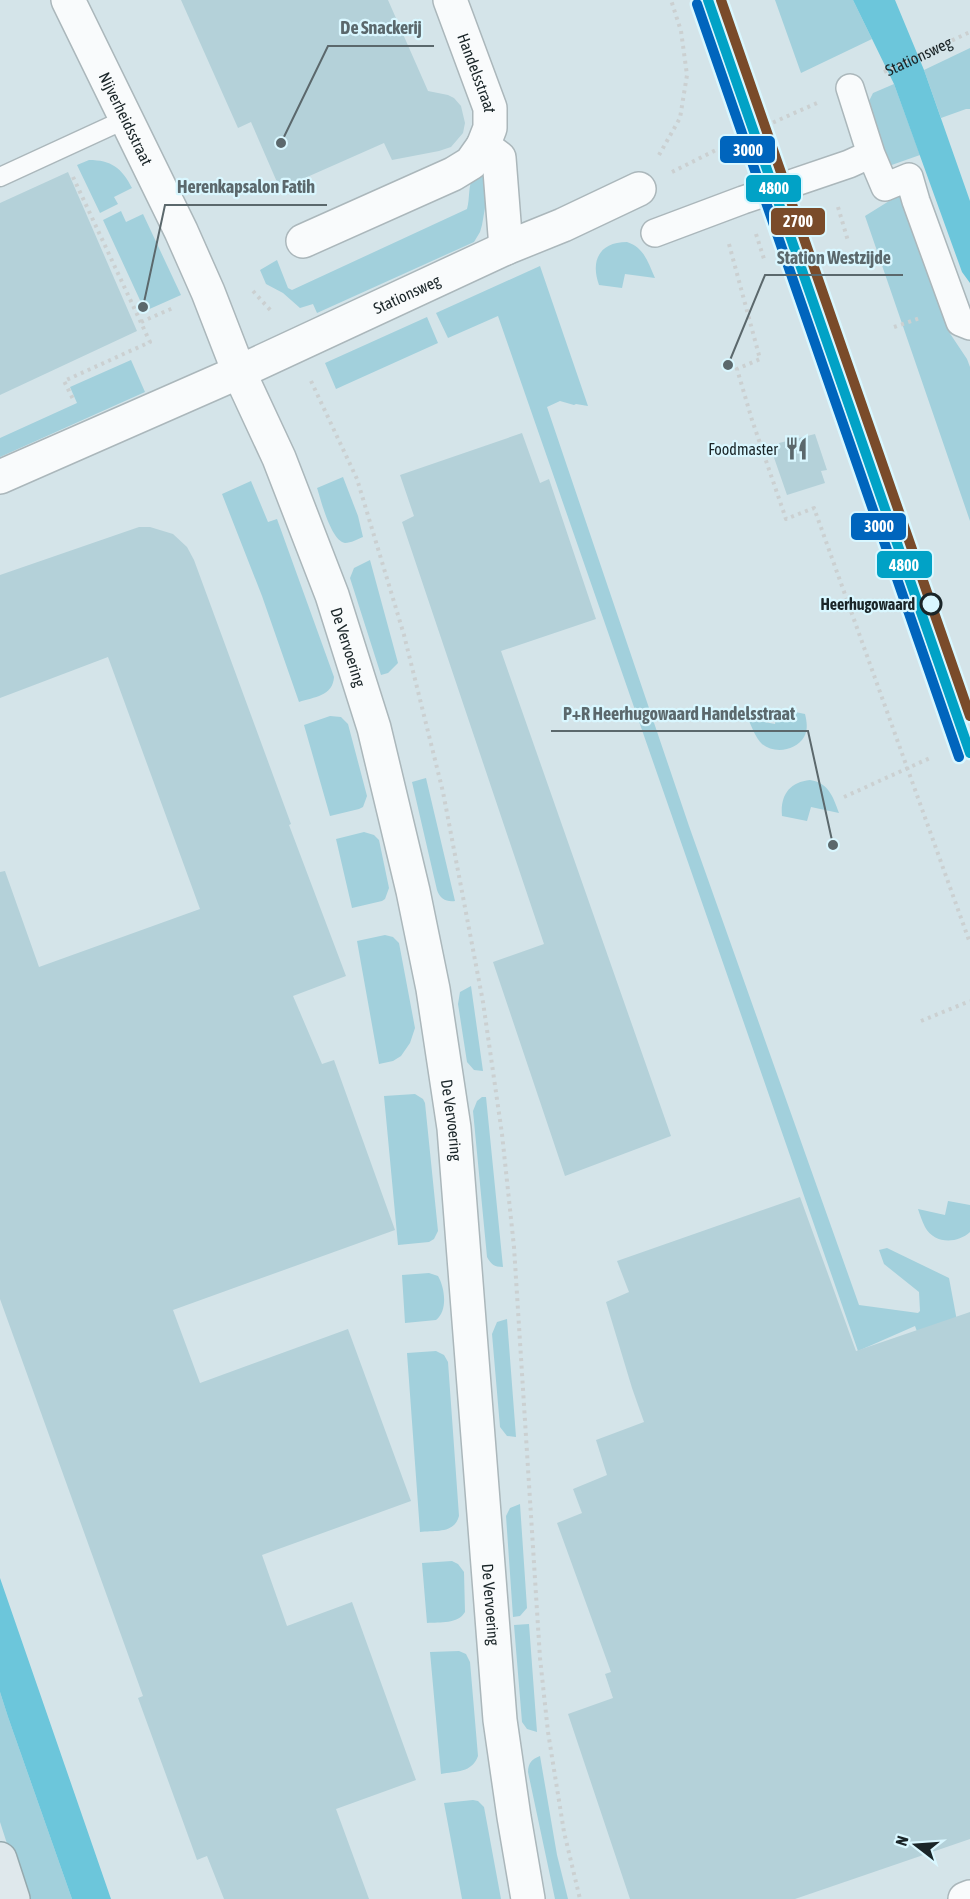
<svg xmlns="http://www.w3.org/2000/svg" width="970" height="1899" viewBox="0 0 970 1899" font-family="'Asap Condensed',sans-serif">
  <rect width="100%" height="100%" fill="#d4e4e9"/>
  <path fill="#a2d0dc" d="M 775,0 L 853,0 L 872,39 L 801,73 Z
    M 970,48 L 970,109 L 966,109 L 941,118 L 924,70 Z
    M 894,84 L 920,155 L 886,167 L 866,107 L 873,93 Z
    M 89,160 C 111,160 122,168 132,188 L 114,197 L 118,204 L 100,213 L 77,165 Z
    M 484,176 L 489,185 L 482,225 L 480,232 L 474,242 L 317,313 L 313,304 L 300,308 L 283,293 L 266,284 L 260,270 L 277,260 L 288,288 L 292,290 L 467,209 C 470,199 468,185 473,177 Z
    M 902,193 L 949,332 L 967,359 L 970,367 L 970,521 L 865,216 Z
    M 121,211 L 126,222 L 143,214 L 181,295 L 145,311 L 103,220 Z
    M 627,242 C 645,248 648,263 655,278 L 625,274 L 622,288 L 599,285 C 590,260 600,242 627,242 Z
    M 540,266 L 588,406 L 576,404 L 574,405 L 560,401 L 547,407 L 689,826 L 859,1305 L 918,1313 L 920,1311 L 919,1292 L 884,1264 L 879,1250 L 887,1248 L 949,1278 L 960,1337 L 923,1348 L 915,1326 L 858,1351 L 498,316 L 448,338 L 436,313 Z
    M 427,317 L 438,343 L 336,389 L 325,363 Z
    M 131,360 L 145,392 L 0,457 L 0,438 L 77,403 L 70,387 Z
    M 343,477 L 358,516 L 363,537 C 358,539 351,543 345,543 C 331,541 321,500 317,488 Z
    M 251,481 L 268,522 L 277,519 L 334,677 C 333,696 314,697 299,702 L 262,596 L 222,494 Z
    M 370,560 L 398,663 L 388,673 L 381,675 L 350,578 L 354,568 Z
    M 780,709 L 805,714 C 807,722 808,730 804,737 C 796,751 774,754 762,744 C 755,737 752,727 748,719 L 775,724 L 778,710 Z
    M 330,716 L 341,717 L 348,724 L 367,796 L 363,807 L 359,809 L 330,816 L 304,725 Z
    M 426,778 L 455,901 C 446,902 440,899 437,890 L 412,782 Z
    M 810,780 C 829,783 833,797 839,813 L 811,807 L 807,821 L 782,816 C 780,796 789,782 810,780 Z
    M 364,832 L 374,835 L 379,840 L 389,888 L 385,899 L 382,901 L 352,908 L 336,839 Z
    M 385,935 L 393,937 L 399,943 L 415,1028 L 410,1043 L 401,1056 L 393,1061 L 379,1064 L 357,941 Z
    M 471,986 L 483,1071 L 474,1070 L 467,1062 L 458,1004 L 460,992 Z
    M 415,1094 L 423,1099 L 425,1103 L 438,1231 L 434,1239 L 429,1242 L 398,1245 L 384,1096 Z
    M 482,1097 L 486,1097 L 503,1267 C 494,1267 491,1264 487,1257 L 473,1111 L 477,1101 Z
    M 948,1201 L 970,1205 L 970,1232 C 957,1244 934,1244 925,1227 C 922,1221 920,1215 918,1209 L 945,1215 Z
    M 429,1273 L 438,1276 C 445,1288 448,1311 436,1320 L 405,1323 L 402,1275 Z
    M 507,1319 L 516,1437 L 507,1436 L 500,1427 L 492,1334 L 497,1322 Z
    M 436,1351 L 444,1355 L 448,1362 L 459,1516 C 454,1534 436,1530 420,1532 L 407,1353 Z
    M 520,1504 L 527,1608 L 520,1616 L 513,1617 L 506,1516 L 510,1508 Z
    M 452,1561 L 458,1564 L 464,1572 L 465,1612 C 458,1624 440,1622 427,1623 L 422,1563 Z
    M 529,1624 L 537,1732 L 527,1729 L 522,1722 L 514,1625 Z
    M 459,1651 L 466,1654 L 470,1662 L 478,1756 C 472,1773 456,1771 441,1774 L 430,1652 Z
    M 0,1692 L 8,1717 L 72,1899 L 25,1899 L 0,1822 Z
    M 540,1756 L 557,1855 L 568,1899 L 555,1899 L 528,1772 C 528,1763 532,1759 540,1756 Z
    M 473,1800 L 478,1801 L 484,1807 L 501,1899 L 462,1899 L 444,1803 Z"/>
  <path fill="#6cc6db" d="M 853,0 L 895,0 L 924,70 L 970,201 L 970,283 L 962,272 L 894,84 Z
    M 0,1578 L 111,1899 L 72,1899 L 8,1717 L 0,1692 Z"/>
  <path fill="#b4d1d9" d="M 181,0 L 388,0 L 428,91 L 448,95 L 454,98 L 461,106 L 465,123 L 463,133 L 451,147 L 439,151 L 392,160 L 384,143 L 280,189 L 251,122 L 238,128 Z
    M 68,172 L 137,331 L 0,395 L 0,203 Z
    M 522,433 L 540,483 L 549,479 L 596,619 L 501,651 L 671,1136 L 565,1176 L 493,962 L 544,944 L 402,522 L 414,516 L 400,475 Z
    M 815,434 L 827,470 L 821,471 L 825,483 L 787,495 L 771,449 L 780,446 L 779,443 Z
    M 139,527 L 150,527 L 173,534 L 187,547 L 194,560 L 291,824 L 289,825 L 346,976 L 293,996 L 322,1064 L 334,1060 L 395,1230 L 173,1310 L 200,1383 L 348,1329 L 411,1501 L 262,1555 L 287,1626 L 352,1602 L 416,1780 L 336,1809 L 369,1899 L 224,1899 L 207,1856 L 197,1860 L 138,1698 L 143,1696 L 0,1299 L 0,872 L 5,871 L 39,967 L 200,909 L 108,657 L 0,698 L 0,575 Z
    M 800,1197 L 856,1351 L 970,1312 L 970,1839 L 795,1899 L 630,1899 L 568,1714 L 613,1698 L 605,1674 L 611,1672 L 557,1523 L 582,1513 L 573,1489 L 607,1475 L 596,1440 L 644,1422 L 632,1388 L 606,1302 L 629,1292 L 617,1261 Z"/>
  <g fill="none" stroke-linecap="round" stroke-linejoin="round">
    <defs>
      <path id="service" d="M 0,177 L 126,119"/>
      <path id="pedestrian" d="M 871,154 L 885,187 L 909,177 L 916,201 L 960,322 L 970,326
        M 655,233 L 743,200 L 849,164 L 871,154 L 850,88"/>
      <g id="minor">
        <path id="s2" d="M 450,0 L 490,108 L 490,128 L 483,146 L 499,158 L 506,248"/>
        <path d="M 303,241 L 453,174 L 471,163 L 483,146"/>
        <path id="s3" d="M 0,477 L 239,372 L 506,248 L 563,225 L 639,189"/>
        <path d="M 965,1899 L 970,1897"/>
      </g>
      <g id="tertiary">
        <path id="s4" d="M 68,0 L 181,231 L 208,292 L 239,372 L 279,458 L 332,595 L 374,728 L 413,891 L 433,989 L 454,1128 L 500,1720 L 514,1817 L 528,1899"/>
      </g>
      <path id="primary" d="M 0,1859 L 13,1899"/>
    </defs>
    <use href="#service" stroke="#abb7bb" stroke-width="21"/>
    <use href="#pedestrian" stroke="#abb7bb" stroke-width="30"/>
    <use href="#minor" stroke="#abb7bb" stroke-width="36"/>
    <use href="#tertiary" stroke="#abb7bb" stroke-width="36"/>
    <use href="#primary" stroke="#95a9ae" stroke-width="36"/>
    <g stroke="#cbd0d1" stroke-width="4" stroke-dasharray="3 4.5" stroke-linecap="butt">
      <path id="s1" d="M 884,72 L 970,32"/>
      <path d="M 659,155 L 680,118 L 687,75 L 681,31 L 671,0"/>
      <path d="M 672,172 L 754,131 L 817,103"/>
      <path d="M 73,177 L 150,342 L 64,381 L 74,401"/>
      <path d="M 838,207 L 848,241"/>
      <path d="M 756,234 L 765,262"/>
      <path d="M 729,244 L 760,359 L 737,369 L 752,420 L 786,519 L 814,508 L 970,943"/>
      <path d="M 253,291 L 272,312"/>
      <path d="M 141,322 L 173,308"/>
      <path d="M 894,327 L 920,318"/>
      <path d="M 311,381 L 357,479 L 404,635 L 443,792 L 483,1002 L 502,1134 L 514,1247 L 540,1658 L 548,1732 L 564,1832 L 580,1899"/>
      <path d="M 844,797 L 930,758"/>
      <path d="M 921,1021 L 970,1001"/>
    </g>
    <use href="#service" stroke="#f9fbfc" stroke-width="18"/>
    <use href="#pedestrian" stroke="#f9fbfc" stroke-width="27"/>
    <use href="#minor" stroke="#f9fbfc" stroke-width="33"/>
    <use href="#tertiary" stroke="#f9fbfc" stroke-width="33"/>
    <use href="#primary" stroke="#dfe8ec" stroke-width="33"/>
    <defs>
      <path id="rail-1" d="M 708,0 L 970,753"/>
      <path id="rail-2" d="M 697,4 L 959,757"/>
      <path id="rail-3" d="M 721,0 L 970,716"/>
    </defs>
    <use href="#rail-1" stroke="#d9f7ff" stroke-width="15"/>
    <use href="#rail-2" stroke="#d9f7ff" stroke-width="15"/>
    <use href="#rail-3" stroke="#d9f7ff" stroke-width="15"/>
    <use href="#rail-1" stroke="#01a2c6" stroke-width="10"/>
    <use href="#rail-2" stroke="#0065bd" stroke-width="10"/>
    <use href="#rail-3" stroke="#7a4b2a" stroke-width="10"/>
  </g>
  <defs>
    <symbol id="restaurant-bare" viewBox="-9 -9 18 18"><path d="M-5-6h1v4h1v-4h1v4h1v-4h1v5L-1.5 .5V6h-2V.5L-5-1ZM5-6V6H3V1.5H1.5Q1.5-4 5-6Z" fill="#5b686c" stroke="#d9f7ff" stroke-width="2.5" paint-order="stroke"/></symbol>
  </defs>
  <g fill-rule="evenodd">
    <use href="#restaurant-bare" x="780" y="432" width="33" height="33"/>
  </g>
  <circle fill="#d9f7ff" stroke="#1a2528" stroke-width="3" cx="931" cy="604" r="10"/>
  <g text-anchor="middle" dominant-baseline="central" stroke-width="4.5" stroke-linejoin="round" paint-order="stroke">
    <g font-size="16" fill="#1a2528" stroke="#d9f7ff">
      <text stroke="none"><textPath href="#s1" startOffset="38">Stationsweg</textPath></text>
      <text stroke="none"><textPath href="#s2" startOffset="78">Handelsstraat</textPath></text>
      <text stroke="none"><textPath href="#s4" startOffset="132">Nijverheidsstraat</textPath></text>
      <text stroke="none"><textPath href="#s3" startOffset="446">Stationsweg</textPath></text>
      <text stroke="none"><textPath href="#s4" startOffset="706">De Vervoering</textPath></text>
      <text stroke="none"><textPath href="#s4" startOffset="1191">De Vervoering</textPath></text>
      <text stroke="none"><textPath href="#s4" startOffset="1677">De Vervoering</textPath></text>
    </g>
    <g font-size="16" fill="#1a2528" stroke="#d9f7ff" text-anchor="end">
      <text x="778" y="449">Foodmaster</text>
    </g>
    <g font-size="16" font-weight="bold" fill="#1a2528" stroke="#d9f7ff" text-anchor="end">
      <text x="915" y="604">Heerhugowaard</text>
    </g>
  </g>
  <path fill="none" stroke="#5b686c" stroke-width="2" d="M281 143L328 46H434M143 307L165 205H327M728 365L765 275H903M833 845L808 731H551"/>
  <g fill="#5b686c" stroke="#d9f7ff" stroke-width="2">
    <circle cx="281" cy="143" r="6"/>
    <circle cx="143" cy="307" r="6"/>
    <circle cx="728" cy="365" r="6"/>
    <circle cx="833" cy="845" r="6"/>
  </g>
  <g font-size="18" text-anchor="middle" font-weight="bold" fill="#5b686c" stroke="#d9f7ff" stroke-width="4.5" stroke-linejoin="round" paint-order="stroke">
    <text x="381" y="34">De Snackerij</text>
    <text x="246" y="193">Herenkapsalon Fatih</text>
    <text x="834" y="264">Station Westzijde</text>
    <text x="679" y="720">P+R Heerhugowaard Handelsstraat</text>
  </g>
  <g stroke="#d9f7ff" stroke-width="2">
    <rect x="719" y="135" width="57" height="29" rx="6" fill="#0065bd"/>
    <rect x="745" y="174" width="57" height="29" rx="6" fill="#01a2c6"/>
    <rect x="770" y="207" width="56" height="29" rx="6" fill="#7a4b2a"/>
    <rect x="850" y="512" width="57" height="29" rx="6" fill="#0065bd"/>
    <rect x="876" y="550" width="57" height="29" rx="6" fill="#01a2c6"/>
  </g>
  <g font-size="16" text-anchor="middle" font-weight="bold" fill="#fff">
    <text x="748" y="156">3000</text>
    <text x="774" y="194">4800</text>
    <text x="798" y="227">2700</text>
    <text x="879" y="532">3000</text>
    <text x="904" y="571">4800</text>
  </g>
  <g transform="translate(916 1845) rotate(287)" stroke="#d9f7ff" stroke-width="4.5" paint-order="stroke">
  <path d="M0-4.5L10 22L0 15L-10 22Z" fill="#1a2528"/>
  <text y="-9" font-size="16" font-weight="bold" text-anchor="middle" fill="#1a2528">N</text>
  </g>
</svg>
